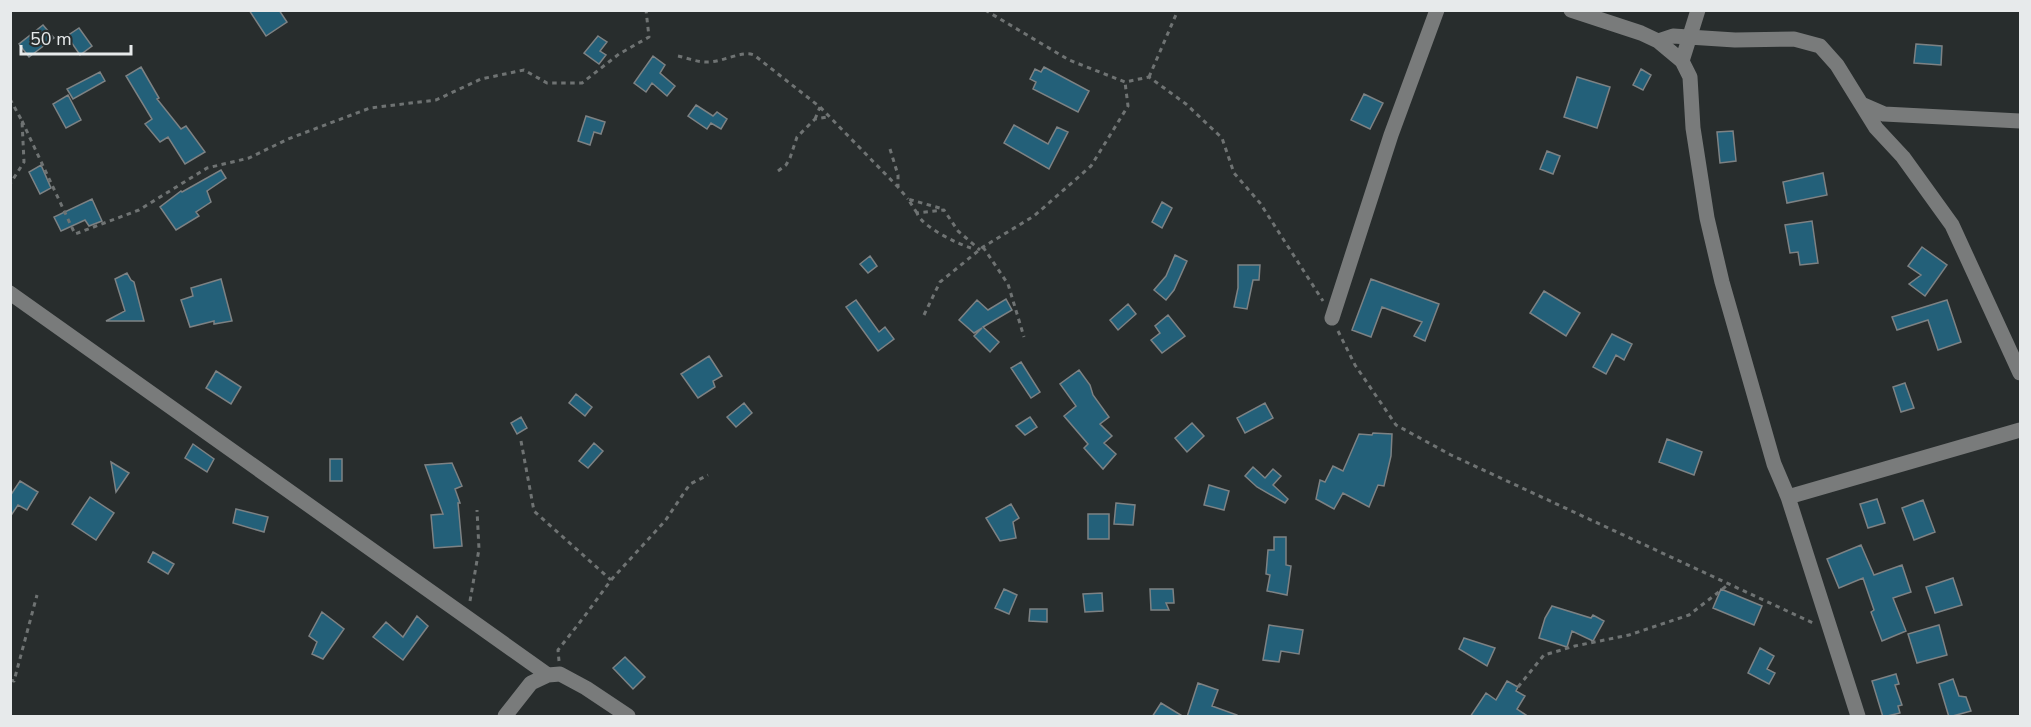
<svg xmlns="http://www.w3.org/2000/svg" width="2031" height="727" viewBox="0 0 2031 727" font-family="'Nunito Sans',sans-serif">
  <rect width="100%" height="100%" fill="#282d2d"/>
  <path fill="#236079" stroke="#7d8284" stroke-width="1.5" d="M 249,10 L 279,10 L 287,22 L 266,36 Z
    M 43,25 L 54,38 L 29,57 L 19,44 Z
    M 79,28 L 92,46 L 80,55 L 67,36 Z
    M 598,36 L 607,42 L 600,51 L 606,55 L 599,64 L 584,53 Z
    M 1916,44 L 1942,46 L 1941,65 L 1914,63 Z
    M 653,56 L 665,65 L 660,73 L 675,86 L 667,96 L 652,83 L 646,92 L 634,83 Z
    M 141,67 L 159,98 L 157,99 L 181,129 L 186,126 L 205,152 L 185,164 L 168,137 L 160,142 L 145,124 L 152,119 L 126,76 Z
    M 1044,67 L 1089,91 L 1078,112 L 1033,89 L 1036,82 L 1030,79 L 1035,69 L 1041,72 Z
    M 1641,69 L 1651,75 L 1643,90 L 1633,85 Z
    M 100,72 L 105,81 L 73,99 L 67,89 Z
    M 1577,77 L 1610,87 L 1597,128 L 1564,117 Z
    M 1364,94 L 1383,103 L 1370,129 L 1351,120 Z
    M 68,95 L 81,120 L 66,128 L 53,104 Z
    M 696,105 L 713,116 L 717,112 L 727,119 L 721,129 L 711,123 L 707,129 L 688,116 Z
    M 586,116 L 605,122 L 601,134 L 594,132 L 590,145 L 578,141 Z
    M 1014,125 L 1048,144 L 1057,127 L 1068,132 L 1049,169 L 1004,143 Z
    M 1733,131 L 1736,161 L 1720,163 L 1717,132 Z
    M 1547,151 L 1560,156 L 1553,174 L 1540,169 Z
    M 41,165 L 51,188 L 40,194 L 29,172 Z
    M 221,170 L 226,178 L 207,191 L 211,202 L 196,212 L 199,216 L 176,230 L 160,207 L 181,191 L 182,192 Z
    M 1823,173 L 1827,195 L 1787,203 L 1783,182 Z
    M 92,199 L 102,221 L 89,226 L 85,220 L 61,231 L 54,217 Z
    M 1162,202 L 1172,208 L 1162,228 L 1152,222 Z
    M 1812,221 L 1818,263 L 1800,265 L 1798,252 L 1790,253 L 1785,225 Z
    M 1922,247 L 1947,265 L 1925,296 L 1909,284 L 1921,275 L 1908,266 Z
    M 1175,255 L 1187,261 L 1174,290 L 1166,300 L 1154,290 L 1166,276 Z
    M 870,256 L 877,266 L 868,273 L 860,264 Z
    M 1238,265 L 1260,265 L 1259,280 L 1253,280 L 1247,309 L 1234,307 L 1238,288 Z
    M 127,273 L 131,280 L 134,282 L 144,321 L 106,321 L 125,311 L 115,279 Z
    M 221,279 L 232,321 L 214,324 L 214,321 L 190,327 L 181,300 L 193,296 L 191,288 Z
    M 1371,279 L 1439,304 L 1425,341 L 1414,336 L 1422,322 L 1382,307 L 1371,337 L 1352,330 Z
    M 1544,291 L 1580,313 L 1566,336 L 1530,313 Z
    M 1006,299 L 1012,310 L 983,327 L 999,342 L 990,352 L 974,336 L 982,328 L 974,333 L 959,320 L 977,300 L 988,310 Z
    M 856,300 L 879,332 L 885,327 L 894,339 L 878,351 L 846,307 Z
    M 1947,300 L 1961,342 L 1938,350 L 1928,320 L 1897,330 L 1892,317 Z
    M 1128,304 L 1136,314 L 1118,330 L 1110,320 Z
    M 1168,315 L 1185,336 L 1162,353 L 1151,340 L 1160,333 L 1155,326 Z
    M 1612,334 L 1632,344 L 1624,360 L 1616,355 L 1606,374 L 1593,367 Z
    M 709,356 L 722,376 L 713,381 L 715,387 L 698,398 L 681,374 Z
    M 1021,362 L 1040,392 L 1031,398 L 1011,368 Z
    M 1079,370 L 1090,385 L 1093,395 L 1109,417 L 1100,424 L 1112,436 L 1104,443 L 1116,454 L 1103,469 L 1084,448 L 1088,444 L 1064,416 L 1076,406 L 1060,384 Z
    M 216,371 L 241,387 L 231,404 L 206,388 Z
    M 1905,383 L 1914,408 L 1901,412 L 1893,387 Z
    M 576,394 L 592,407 L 585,416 L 569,403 Z
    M 744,403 L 752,413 L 736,427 L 727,417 Z
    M 1265,403 L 1273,418 L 1245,433 L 1237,418 Z
    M 521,417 L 527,428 L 517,434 L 511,423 Z
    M 1030,417 L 1037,427 L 1025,435 L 1016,426 Z
    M 1192,423 L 1204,436 L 1187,452 L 1175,438 Z
    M 1373,433 L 1392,434 L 1391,456 L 1384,486 L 1378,485 L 1369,507 L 1343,493 L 1334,509 L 1316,499 L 1320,480 L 1325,482 L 1333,466 L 1343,471 L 1359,434 L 1372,435 Z
    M 1667,439 L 1702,452 L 1694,475 L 1659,462 Z
    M 594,443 L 603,451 L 588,468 L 579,461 Z
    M 193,444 L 214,459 L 207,472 L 185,458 Z
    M 330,459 L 342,459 L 342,481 L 330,481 Z
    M 111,462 L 129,473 L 116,492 Z
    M 452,463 L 462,486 L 455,489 L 460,503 L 458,503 L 462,546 L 434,548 L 431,515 L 443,514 L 425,465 Z
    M 1253,467 L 1265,478 L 1273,469 L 1281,476 L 1273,485 L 1288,499 L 1285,503 L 1257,487 L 1245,476 Z
    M 20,481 L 38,492 L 27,510 L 18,505 L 10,517 L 10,496 Z
    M 1209,485 L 1229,491 L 1224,510 L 1204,505 Z
    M 90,497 L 114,513 L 96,540 L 72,524 Z
    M 1877,499 L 1885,523 L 1868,528 L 1860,504 Z
    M 1923,500 L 1935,532 L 1914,540 L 1902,508 Z
    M 1116,503 L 1135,505 L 1133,525 L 1114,524 Z
    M 1011,504 L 1019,518 L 1013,522 L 1016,538 L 1000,541 L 986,518 Z
    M 236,509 L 268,517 L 264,532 L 233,523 Z
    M 1088,514 L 1109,514 L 1109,539 L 1088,539 Z
    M 1274,537 L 1286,537 L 1286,565 L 1291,566 L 1287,595 L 1267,591 L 1270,575 L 1266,574 L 1268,550 L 1274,550 Z
    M 1861,545 L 1874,575 L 1902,565 L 1911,592 L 1893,598 L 1906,631 L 1882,641 L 1871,612 L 1874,610 L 1863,578 L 1839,588 L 1827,559 Z
    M 153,552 L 174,564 L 168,574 L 148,562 Z
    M 1953,578 L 1962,605 L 1935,613 L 1926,587 Z
    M 1004,589 L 1017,595 L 1009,614 L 995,608 Z
    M 1150,589 L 1173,589 L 1174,603 L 1166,603 L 1169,610 L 1151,610 Z
    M 1721,589 L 1762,606 L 1754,625 L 1713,608 Z
    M 1102,593 L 1103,611 L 1085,612 L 1083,594 Z
    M 1552,606 L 1591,618 L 1593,615 L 1604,621 L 1593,641 L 1572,631 L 1567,647 L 1539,638 L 1545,618 Z
    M 1030,609 L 1047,609 L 1047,622 L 1029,621 Z
    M 322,612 L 344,629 L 323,659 L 312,654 L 317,642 L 309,636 Z
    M 417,616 L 428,626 L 403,660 L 373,637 L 386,622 L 403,637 Z
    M 1269,625 L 1303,630 L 1299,654 L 1281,651 L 1279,662 L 1263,660 Z
    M 1939,625 L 1947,655 L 1917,663 L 1908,634 Z
    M 1464,638 L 1495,648 L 1487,666 L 1459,649 Z
    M 1760,648 L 1774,656 L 1767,669 L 1775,673 L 1769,684 L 1748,673 Z
    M 625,657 L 645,677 L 633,689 L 613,668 Z
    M 1896,674 L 1899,684 L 1895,685 L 1902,705 L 1898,706 L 1900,713 L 1883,717 L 1872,681 Z
    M 1953,679 L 1959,696 L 1966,697 L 1971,711 L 1949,717 L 1939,684 Z
    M 1507,681 L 1518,687 L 1516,691 L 1525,696 L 1517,709 L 1529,717 L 1470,717 L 1486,693 L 1496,700 Z
    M 1198,683 L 1218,690 L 1212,706 L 1237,715 L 1237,717 L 1187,717 Z
    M 1161,703 L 1184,717 L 1152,717 Z"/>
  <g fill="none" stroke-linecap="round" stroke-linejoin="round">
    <path stroke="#6f7373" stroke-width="3" stroke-dasharray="4.5 4.5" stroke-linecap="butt" d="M 985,10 L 1069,60 L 1125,82 L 1149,77 L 1186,104 L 1222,138 L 1234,173 L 1260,203 L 1323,301
      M 678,56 C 687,58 697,62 706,62 C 721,63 742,50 754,55 L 820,107 L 898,187
      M 1149,77 L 1178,10
      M 10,99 L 22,121 L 24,162 L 10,184
      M 815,119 L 820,107
      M 22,121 L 75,234 L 139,210 L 207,168 L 249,158 L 288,139 L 370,108 L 436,100 L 481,79 L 524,70 L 547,83 L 582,83 L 619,54 L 649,37 L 646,10
      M 890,149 L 898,175 L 898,187 L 908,199
      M 778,171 L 786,165 L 790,158 L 797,137 L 815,119 L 828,117
      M 917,213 L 908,199 L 943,209
      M 983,247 L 1008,284 L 1024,337
      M 971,248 C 958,244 922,227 917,213 L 944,210 L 958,231 L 980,250
      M 924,315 L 940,282 L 983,247 L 1034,216 L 1091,166 L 1128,106 L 1125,82
      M 1338,331 L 1355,365 L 1396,425 L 1451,455 L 1813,623
      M 521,441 L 534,511 L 611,580
      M 470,601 L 479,549 L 477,510
      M 559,661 L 558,650 L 584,617 L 611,580 L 665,521 L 690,484 L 708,475
      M 10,680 L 14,681 L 37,595
      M 1518,687 L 1544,655 L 1575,646 L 1629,635 L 1689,615 L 1729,584"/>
    <path stroke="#797b7b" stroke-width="15" d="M 1571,10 L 1641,33 L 1658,41 L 1682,61 L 1690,77 L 1693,128 L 1707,218 L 1722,282 L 1774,464 L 1788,497 L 1858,716
      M 1658,41 L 1673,36 L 1735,40 L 1794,39 L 1820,46 L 1837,65 L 1876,128 L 1903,157 L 1952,225 L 2020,373
      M 1682,61 L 1698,10
      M 1861,104 L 1884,114 L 2020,121
      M 10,293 L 548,675
      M 1332,318 L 1391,135 L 1437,10
      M 1788,497 L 2020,430
      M 505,716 L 531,683 L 548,675 L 560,674 L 586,688 L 628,716"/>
  </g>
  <rect width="2031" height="727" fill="none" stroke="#e7eaeb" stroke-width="24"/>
  <path d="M21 45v9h110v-9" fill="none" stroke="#e7eaeb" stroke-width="3"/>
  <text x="30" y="45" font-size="18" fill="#e7eaeb" stroke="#282d2d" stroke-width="4.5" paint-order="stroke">50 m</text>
</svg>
